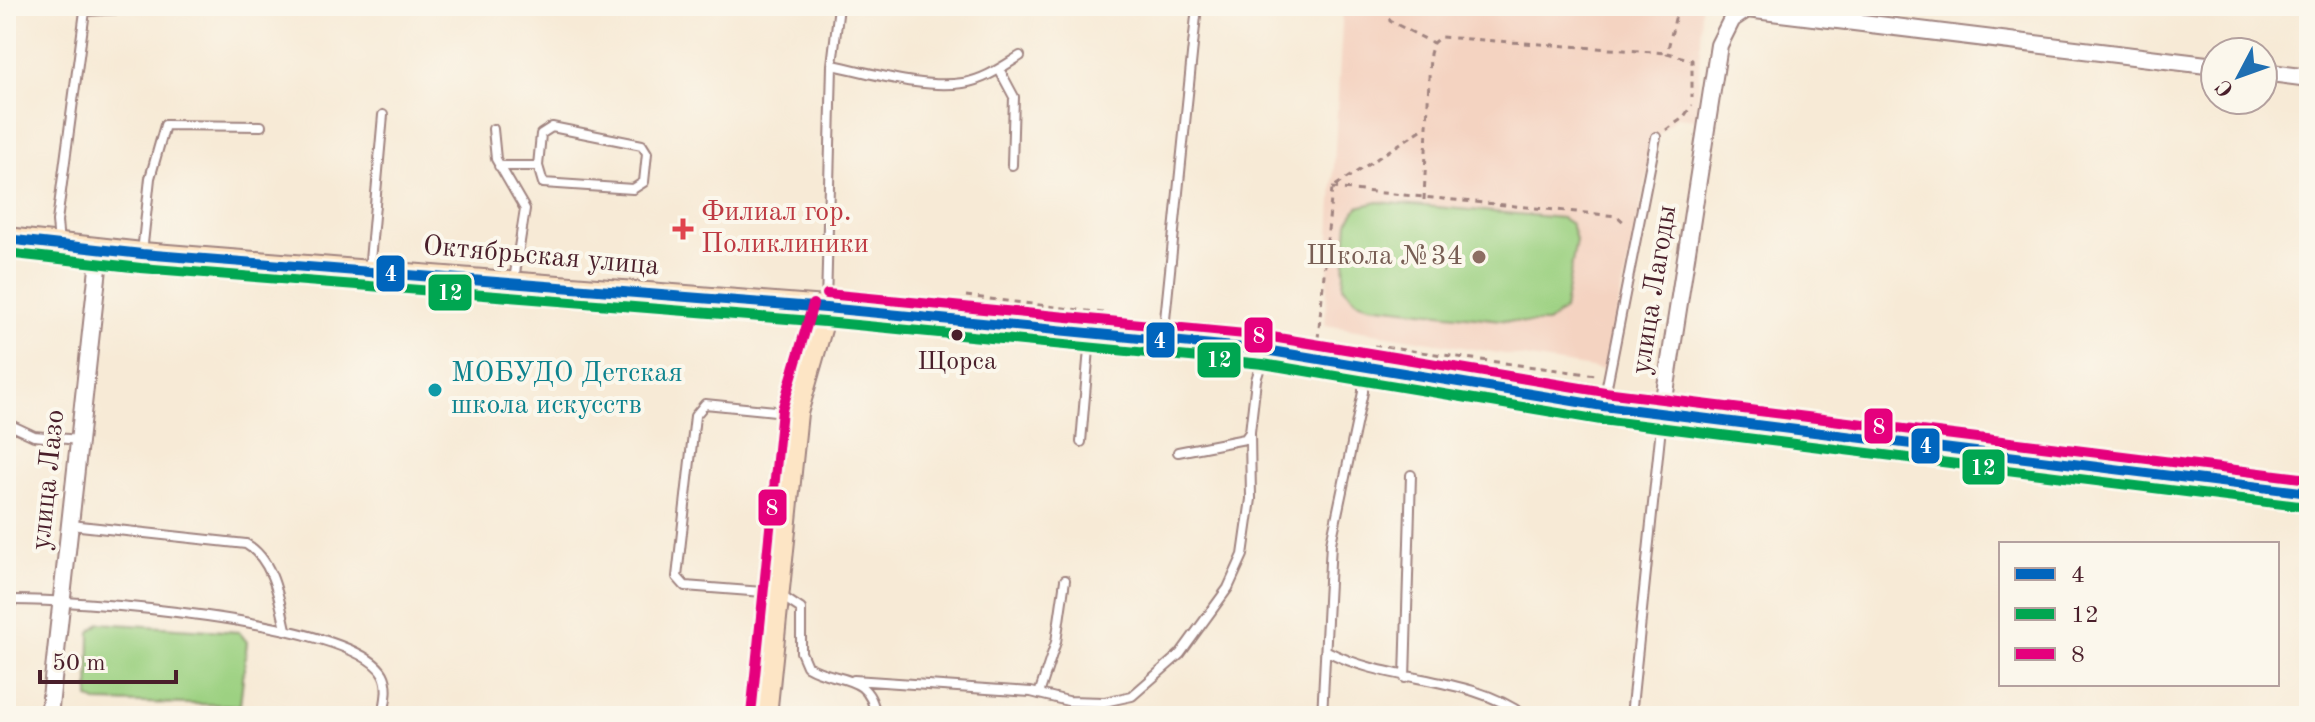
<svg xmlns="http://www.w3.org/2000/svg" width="2315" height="722" viewBox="0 0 2315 722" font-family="'Old Standard TT',serif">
  <rect width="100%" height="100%" fill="#fbf7ec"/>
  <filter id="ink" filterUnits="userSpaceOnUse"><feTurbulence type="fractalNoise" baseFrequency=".0125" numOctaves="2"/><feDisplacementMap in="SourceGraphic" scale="16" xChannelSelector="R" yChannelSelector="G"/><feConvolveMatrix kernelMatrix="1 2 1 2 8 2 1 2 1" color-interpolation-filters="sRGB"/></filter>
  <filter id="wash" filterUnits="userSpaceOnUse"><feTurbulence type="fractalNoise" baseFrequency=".006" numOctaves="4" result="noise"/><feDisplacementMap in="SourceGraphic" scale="32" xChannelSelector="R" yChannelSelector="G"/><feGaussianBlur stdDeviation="1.8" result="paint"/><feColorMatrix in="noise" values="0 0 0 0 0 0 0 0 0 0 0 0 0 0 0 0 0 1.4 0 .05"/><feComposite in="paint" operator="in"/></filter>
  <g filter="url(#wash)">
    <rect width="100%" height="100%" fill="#f7ead6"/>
    <path fill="#f4d3c1" d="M 1343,6 L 1701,6 L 1698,119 L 1676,117 L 1656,137 L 1604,370 L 1325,325 Z"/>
    <path fill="#9dd182" stroke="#747856" stroke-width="2" d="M 1378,202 L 1562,218 L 1571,224 L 1576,240 L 1564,310 L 1547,323 L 1528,323 L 1369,305 L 1357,301 L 1343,286 L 1348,222 L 1358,207 Z
      M 100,623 L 239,632 L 247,642 L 240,705 L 96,702 L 89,698 L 90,632 Z"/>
  </g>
  <g filter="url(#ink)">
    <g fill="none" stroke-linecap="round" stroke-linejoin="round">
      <defs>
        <path id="lane" d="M 832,65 C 873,73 922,89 963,83 C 984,80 1002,67 1020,56
          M 999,69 L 1014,97 L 1012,165
          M 552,127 L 642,145 L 647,153 L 644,182 L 633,189 L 543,183 L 538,166 L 541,134 Z
          M 493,129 L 496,159 L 525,209 L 514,280
          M 499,166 L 538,166
          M 59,244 L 57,221 L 85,11 L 122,9
          M 142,253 L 150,178 L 165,125 L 261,126
          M 369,272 L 383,115
          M 826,305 L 832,65 L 839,6
          M 1163,339 L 1197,6
          M 1603,406 L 1656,137
          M 795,413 L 705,404 L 695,416 L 677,577 L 685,586 L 777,593 L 801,609 L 801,652 L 807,666 C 837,684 869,671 876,716
          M 6,423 L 34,436 L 79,440
          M 1081,442 L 1090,337
          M 1178,452 L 1245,439 L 1250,432 L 1256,380 L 1265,351
          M 71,525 L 246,544 C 274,560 279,599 286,629
          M 6,600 C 71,599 352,619 383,674 C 390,687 385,703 383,716
          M 1327,651 C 1390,684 1468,674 1525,716
          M 1405,678 L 1411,475
          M 854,680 L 1031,692 L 1068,701 L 1104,702 L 1132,696 L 1180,654 L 1228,588 L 1243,555 L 1251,499 L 1250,432
          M 1039,694 L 1056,642 L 1065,580
          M 1322,716 L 1331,543 L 1363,392 L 1363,369
          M 1631,716 L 1662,417"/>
        <path id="street" d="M 2263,72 L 2309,78
          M 1662,412 L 1719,45 L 1732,19 L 1747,9 L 2215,66
          M 49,716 L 100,250"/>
        <path id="secondary" d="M 6,239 L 142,254 L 826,308 L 1265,350 L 1603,406 L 2309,493
          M 765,716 L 796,413 L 826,308"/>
      </defs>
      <use href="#lane" stroke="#a08480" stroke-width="12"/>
      <use href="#street" stroke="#a08480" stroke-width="20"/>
      <use href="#secondary" stroke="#a08480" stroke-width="26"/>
      <path stroke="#a08480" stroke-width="3" stroke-dasharray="6 6" stroke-linecap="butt" d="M 1388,6 L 1390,21 L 1433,43
        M 1678,6 L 1667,53 L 1692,60 L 1692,97
        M 1666,130 L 1683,118 L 1692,105
        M 1332,188 L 1617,216 L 1626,224
        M 1424,200 L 1430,54 L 1433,43 L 1440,37 L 1667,53
        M 8,216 L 10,6
        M 966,296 L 1104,313
        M 1318,339 L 1332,188 L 1427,126
        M 1374,346 L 1596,375"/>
      <use href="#lane" stroke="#fff" stroke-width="8"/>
      <use href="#street" stroke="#fff" stroke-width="16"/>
      <use href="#secondary" stroke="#fde5c5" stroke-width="22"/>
      <defs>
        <path id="bus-1" d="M 6,239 L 142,254 L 826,308 L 1265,350 L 1603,406 L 2309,493"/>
        <path id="bus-2" d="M 6,253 L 141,268 L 825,322 L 1263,364 L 1601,420 L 2307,507"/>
        <path id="bus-3" d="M 827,294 L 1266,336 L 1605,392 L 2309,479
          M 751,715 L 782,410 L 813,304"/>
      </defs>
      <use href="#bus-1" stroke="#fbf7ec" stroke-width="16"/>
      <use href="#bus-2" stroke="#fbf7ec" stroke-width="16"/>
      <use href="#bus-3" stroke="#fbf7ec" stroke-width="16"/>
      <use href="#bus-1" stroke="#0065bd" stroke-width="10"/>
      <use href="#bus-2" stroke="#00a651" stroke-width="10"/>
      <use href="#bus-3" stroke="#e5007d" stroke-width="10"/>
    </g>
  </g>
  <path fill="#e0444e" stroke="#fbf7ec" stroke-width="3" d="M679 217h8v8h8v8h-8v8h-8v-8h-8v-8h8z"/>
  <circle fill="#8d6e63" stroke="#fbf7ec" stroke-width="3" cx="1479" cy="257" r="8"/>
  <circle fill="#4a1f2b" stroke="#fbf7ec" stroke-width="3" cx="957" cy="335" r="7"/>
  <circle fill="#0f9aa8" stroke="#fbf7ec" stroke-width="3" cx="435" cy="390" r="8"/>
  <g text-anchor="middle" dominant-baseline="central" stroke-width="8" stroke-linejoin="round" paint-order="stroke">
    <g font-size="26" fill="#4a1f2b" stroke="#fbf7ec">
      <text x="957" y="362">Щорса</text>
    </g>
    <g font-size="28" fill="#be3a42" stroke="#fbf7ec" text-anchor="start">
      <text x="701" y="213">Филиал гор.<tspan x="701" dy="32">Поликлиники</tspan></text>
    </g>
    <g font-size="28" fill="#4a1f2b" stroke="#fbf7ec">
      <text transform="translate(541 257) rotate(5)">Октябрьская улица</text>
      <text transform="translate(1655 290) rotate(-81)">улица Лагоды</text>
      <text transform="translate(49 480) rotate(-84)">улица Лазо</text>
    </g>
    <g font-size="28" fill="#785e54" stroke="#fbf7ec" text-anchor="end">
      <text x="1463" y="257">Школа №34</text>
    </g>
    <g font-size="28" fill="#0d838f" stroke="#fbf7ec" text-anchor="start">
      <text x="451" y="374">МОБУДО Детская<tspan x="451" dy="32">школа искусcтв</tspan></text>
    </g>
  </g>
  <g stroke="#fbf7ec" stroke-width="3">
    <rect x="375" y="254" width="31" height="39" rx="8" fill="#0065bd"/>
    <rect x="427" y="273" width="46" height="39" rx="8" fill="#00a651"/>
    <rect x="1243" y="316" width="31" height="38" rx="8" fill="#e5007d"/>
    <rect x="1145" y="321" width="31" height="38" rx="8" fill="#0065bd"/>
    <rect x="1196" y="341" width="46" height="38" rx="8" fill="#00a651"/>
    <rect x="1863" y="407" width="31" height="38" rx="8" fill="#e5007d"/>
    <rect x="1910" y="427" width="31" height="38" rx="8" fill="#0065bd"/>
    <rect x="1961" y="448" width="45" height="38" rx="8" fill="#00a651"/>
    <rect x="757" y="488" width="31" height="39" rx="8" fill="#e5007d"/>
  </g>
  <g font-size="22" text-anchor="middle" font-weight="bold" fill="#fff">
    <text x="391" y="281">4</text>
    <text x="450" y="300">12</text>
    <text x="1259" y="343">8</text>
    <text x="1160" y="348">4</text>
    <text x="1219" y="367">12</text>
    <text x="1879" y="434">8</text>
    <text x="1926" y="453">4</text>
    <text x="1983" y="475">12</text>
    <text x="772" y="515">8</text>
  </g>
  <rect width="2315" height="722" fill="none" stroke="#fbf7ec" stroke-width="32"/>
  <rect x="1999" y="542" width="280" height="144" fill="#fbf7ec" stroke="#b4a19f" stroke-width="2"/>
  <rect x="2015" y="568" width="40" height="12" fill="#0065bd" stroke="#b4a19f" stroke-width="2"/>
  <text x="2071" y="582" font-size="24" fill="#4a1f2b">4</text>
  <rect x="2015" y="608" width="40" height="12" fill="#00a651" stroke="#b4a19f" stroke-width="2"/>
  <text x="2071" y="622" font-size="24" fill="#4a1f2b">12</text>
  <rect x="2015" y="648" width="40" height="12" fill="#e5007d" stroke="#b4a19f" stroke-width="2"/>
  <text x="2071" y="662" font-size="24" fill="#4a1f2b">8</text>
  <g transform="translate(2239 76) rotate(229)"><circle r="38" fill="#fbf7ec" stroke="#b4a19f" stroke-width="2"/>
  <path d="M0-6L14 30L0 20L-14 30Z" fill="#1f6fb2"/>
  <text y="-12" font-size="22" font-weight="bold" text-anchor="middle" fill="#4a1f2b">С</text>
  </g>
  <path d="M40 670v12h136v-12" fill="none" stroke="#4a1f2b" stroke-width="4"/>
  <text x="52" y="670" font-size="24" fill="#4a1f2b" stroke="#fbf7ec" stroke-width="6" paint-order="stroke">50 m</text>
</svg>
